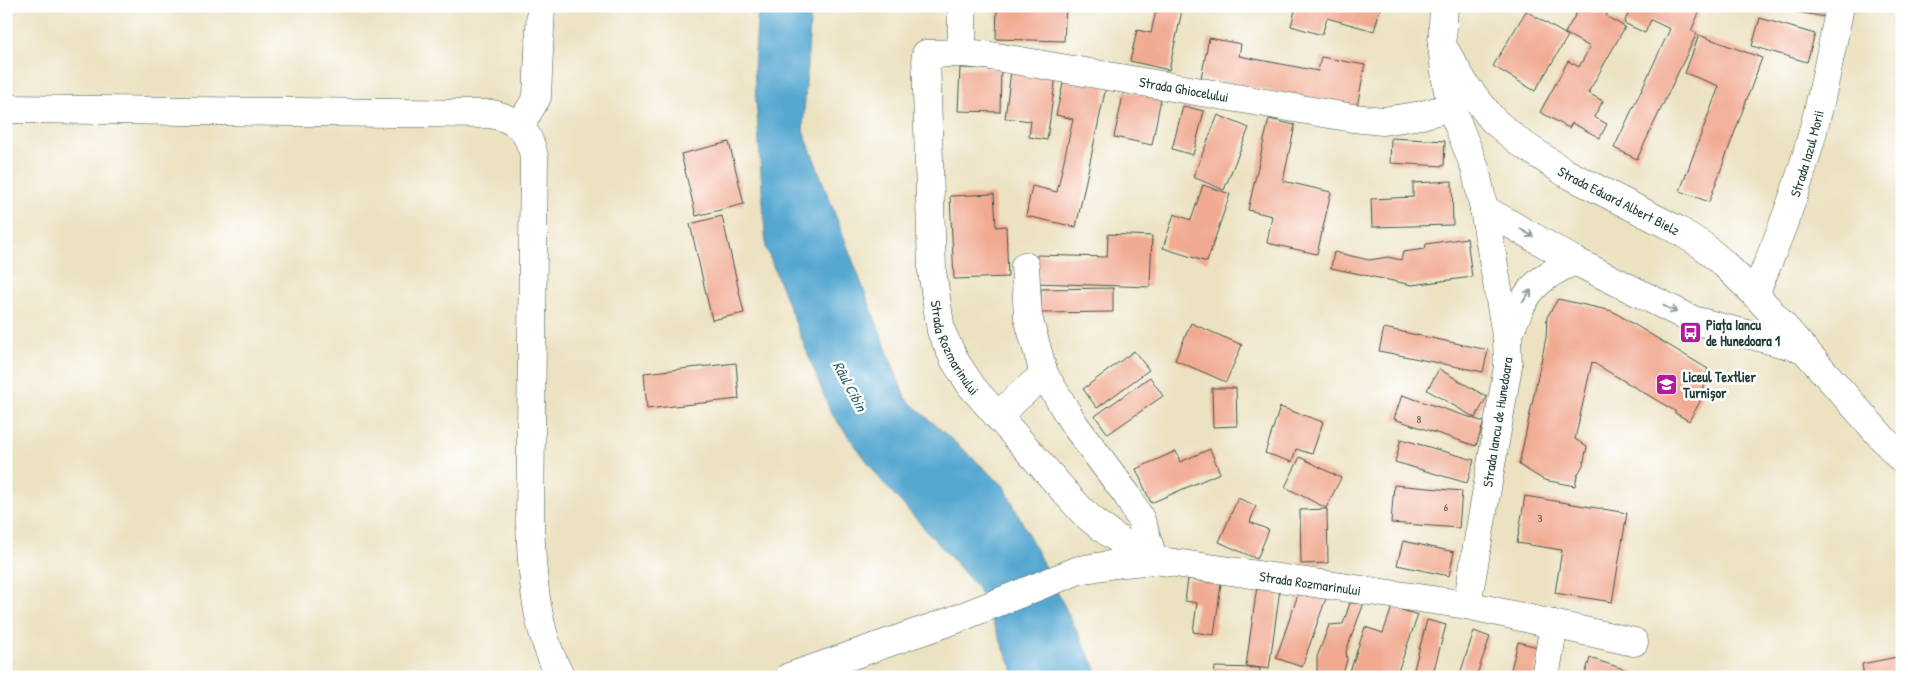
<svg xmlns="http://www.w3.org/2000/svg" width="1908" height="683" viewBox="0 0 1908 683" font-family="'Patrick Hand',sans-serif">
  <rect width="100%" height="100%" fill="#fff"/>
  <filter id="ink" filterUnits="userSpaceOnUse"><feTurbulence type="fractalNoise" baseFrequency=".02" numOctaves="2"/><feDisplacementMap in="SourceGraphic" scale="10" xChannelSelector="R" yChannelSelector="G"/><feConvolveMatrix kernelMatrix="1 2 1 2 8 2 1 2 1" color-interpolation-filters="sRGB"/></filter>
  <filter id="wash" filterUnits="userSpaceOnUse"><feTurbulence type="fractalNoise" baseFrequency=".0096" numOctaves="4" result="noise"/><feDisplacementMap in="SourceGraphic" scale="20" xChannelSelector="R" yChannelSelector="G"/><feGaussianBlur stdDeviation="1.12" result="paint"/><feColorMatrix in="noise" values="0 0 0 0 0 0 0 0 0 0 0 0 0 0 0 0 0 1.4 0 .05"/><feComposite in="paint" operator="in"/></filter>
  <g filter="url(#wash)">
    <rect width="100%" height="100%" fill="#ece2c2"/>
    <path fill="#55a7d0" stroke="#3a7282" d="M 758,6 L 811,6 L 803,130 L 905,398 L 1004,486 L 1100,677 L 1016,677 L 978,588 L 881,480 L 831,413 L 766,248 L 754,68 Z"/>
    <g id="blocks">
      <path fill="#f1aa92" d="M 997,6 L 1066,6 L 1064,41 L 996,39 Z
        M 1157,6 L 1183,6 L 1169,70 L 1130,61 L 1137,30 L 1151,33 Z
        M 1282,6 L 1381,6 L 1374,31 L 1327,18 L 1322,35 L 1291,26 L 1295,11 Z
        M 1566,6 L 1611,6 L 1606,16 L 1625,27 L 1588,93 L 1603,101 L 1594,117 L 1607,124 L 1600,138 L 1572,123 L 1569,128 L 1540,112 L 1568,61 L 1579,67 L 1590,47 L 1565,33 L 1577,12 Z
        M 1632,6 L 1702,6 L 1691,31 L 1697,33 L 1637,159 L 1614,148 L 1670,29 L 1651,20 L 1645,33 L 1624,23 Z
        M 1776,6 L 1827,6 L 1825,17 L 1776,8 Z
        M 1526,11 L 1568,36 L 1535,91 L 1493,66 Z
        M 1760,18 L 1815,34 L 1807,62 L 1752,46 Z
        M 1699,35 L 1762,58 L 1709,202 L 1680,191 L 1719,86 L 1685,73 Z
        M 1209,38 L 1241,44 L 1239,56 L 1318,71 L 1321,57 L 1365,65 L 1357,107 L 1201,78 Z
        M 960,68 L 1001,69 L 1000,112 L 958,111 Z
        M 1011,71 L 1056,76 L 1047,140 L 1029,137 L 1031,121 L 1005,118 Z
        M 1064,79 L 1106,87 L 1076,227 L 1026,216 L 1032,186 L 1057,192 L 1073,119 L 1056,115 Z
        M 1124,91 L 1161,98 L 1152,145 L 1114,137 Z
        M 1183,106 L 1204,111 L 1193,155 L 1172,149 Z
        M 1218,115 L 1249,128 L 1224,190 L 1193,177 Z
        M 1269,119 L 1295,125 L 1283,181 L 1331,192 L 1317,254 L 1267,243 L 1272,216 L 1248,210 Z
        M 1391,138 L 1445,141 L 1444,166 L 1390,163 Z
        M 729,142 L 744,204 L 696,216 L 681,154 Z
        M 1452,181 L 1453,225 L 1372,227 L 1371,199 L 1413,197 L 1413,183 Z
        M 1203,185 L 1230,194 L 1207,262 L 1163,248 L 1174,214 L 1191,220 Z
        M 994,194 L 996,227 L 1006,226 L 1008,277 L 954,279 L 950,196 Z
        M 722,216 L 744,313 L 712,320 L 690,224 Z
        M 1108,234 L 1152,236 L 1150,287 L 1036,283 L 1037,255 L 1107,257 Z
        M 1467,238 L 1472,277 L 1412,285 L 1331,268 L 1334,252 L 1369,260 L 1388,257 L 1401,260 L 1403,252 L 1425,249 L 1426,244 Z
        M 1113,288 L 1113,312 L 1041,313 L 1041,289 Z
        M 1558,299 L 1612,311 L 1708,369 L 1701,400 L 1689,421 L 1675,413 L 1675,411 L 1592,362 L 1575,439 L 1587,447 L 1583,465 L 1577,476 L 1575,486 L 1544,480 L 1519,465 L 1546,338 L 1547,317 Z
        M 1191,323 L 1242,345 L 1226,382 L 1175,360 Z
        M 1384,328 L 1488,350 L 1483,372 L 1379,351 Z
        M 1134,351 L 1149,370 L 1097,408 L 1083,389 Z
        M 736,363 L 739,399 L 647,409 L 644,373 Z
        M 1439,369 L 1487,397 L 1475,418 L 1427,390 Z
        M 1150,377 L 1163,396 L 1108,434 L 1095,416 Z
        M 1212,388 L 1236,388 L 1237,426 L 1213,427 Z
        M 1402,395 L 1484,422 L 1476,446 L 1394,419 Z
        M 1280,407 L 1323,422 L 1312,454 L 1296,449 L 1292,462 L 1265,453 Z
        M 1401,439 L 1474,460 L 1467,483 L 1395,462 Z
        M 1210,449 L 1220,473 L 1151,503 L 1136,469 L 1176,451 L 1180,462 Z
        M 1300,457 L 1341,478 L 1326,508 L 1285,487 Z
        M 1394,485 L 1462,491 L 1459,528 L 1391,523 Z
        M 1525,496 L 1627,513 L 1612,602 L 1555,593 L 1562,550 L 1517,543 Z
        M 1238,498 L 1256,506 L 1250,522 L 1269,530 L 1257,559 L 1219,542 Z
        M 1327,509 L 1328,563 L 1301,564 L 1300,510 Z
        M 1403,541 L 1454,552 L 1449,576 L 1397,565 Z
        M 1188,579 L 1221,584 L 1214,635 L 1193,632 L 1197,603 L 1185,601 Z
        M 1257,586 L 1280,589 L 1269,669 L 1246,666 Z
        M 1300,589 L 1326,598 L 1302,667 L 1276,658 Z
        M 1350,603 L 1364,603 L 1346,651 L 1347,660 L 1342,677 L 1317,677 L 1317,657 L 1329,625 L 1343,624 Z
        M 1392,607 L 1418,615 L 1396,677 L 1348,677 L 1365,627 L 1383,633 Z
        M 1427,620 L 1446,625 L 1432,677 L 1413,673 Z
        M 1474,631 L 1490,637 L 1476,677 L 1459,677 Z
        M 1518,642 L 1541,648 L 1533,677 L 1509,677 Z
        M 1902,656 L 1902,677 L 1864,677 L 1862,664 Z
        M 1590,658 L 1633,672 L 1631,677 L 1584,677 Z
        M 1215,667 L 1260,668 L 1260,677 L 1214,677 Z"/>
    </g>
  </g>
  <g filter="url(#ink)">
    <use href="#blocks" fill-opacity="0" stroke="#3e5649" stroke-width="1"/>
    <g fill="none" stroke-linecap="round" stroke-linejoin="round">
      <defs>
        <g id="minor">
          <path d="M 1444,6 L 1442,45 L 1446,80 L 1451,107 L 1475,168 L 1484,209 L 1507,340 L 1508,366 L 1467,605"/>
          <path id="s1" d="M 1442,45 L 1466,86 L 1493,120 L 1518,141 L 1566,173 L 1676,229 L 1702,245 L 1723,263 L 1755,294 L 1902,460"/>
          <path d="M 962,53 L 962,6"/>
          <path id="s2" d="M 1451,107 L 1422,115 L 1383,121 L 1353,118 L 985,55 L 962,53 L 926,54 L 932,271 L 941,331 L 955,361 L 972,387 L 1081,510 C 1103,531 1127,546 1154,560 L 1467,605 L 1634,642"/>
          <path d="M 6,109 L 492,114 C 518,120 528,130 534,156 L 530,522 C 532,574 535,631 561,677"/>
          <path d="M 520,126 L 537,97 L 541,6"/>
          <path d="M 1484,209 L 1575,261 L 1693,320 L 1804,349"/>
          <path d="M 1025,266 L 1028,317 L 1044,374 L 1074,424 L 1127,495 L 1141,520 L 1154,560"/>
          <path id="s3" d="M 1755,294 C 1772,254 1788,215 1801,173 C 1818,120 1829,62 1840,6"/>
          <path d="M 1507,340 C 1523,296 1531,280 1575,261"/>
          <path d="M 997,416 L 1044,374"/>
          <path d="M 789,677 L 954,620 L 1079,570 L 1115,564 L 1154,560"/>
          <path d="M 1545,677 L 1554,624"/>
        </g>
      </defs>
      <use href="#minor" stroke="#3e5649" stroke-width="29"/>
      <use href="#minor" stroke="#fff" stroke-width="28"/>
    </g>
    <defs><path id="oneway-shaft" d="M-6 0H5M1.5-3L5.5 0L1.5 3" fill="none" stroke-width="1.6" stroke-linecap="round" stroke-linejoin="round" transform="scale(1.25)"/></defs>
    <g stroke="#8f9e9a">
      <use href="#oneway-shaft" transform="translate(1527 233) rotate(30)"/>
      <use href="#oneway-shaft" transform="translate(1527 296) rotate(-55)"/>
      <use href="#oneway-shaft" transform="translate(1670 309) rotate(27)"/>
    </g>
  </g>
  <defs>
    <symbol id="bus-square" viewBox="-11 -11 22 22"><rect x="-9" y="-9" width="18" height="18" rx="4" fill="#b5179e" stroke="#fff"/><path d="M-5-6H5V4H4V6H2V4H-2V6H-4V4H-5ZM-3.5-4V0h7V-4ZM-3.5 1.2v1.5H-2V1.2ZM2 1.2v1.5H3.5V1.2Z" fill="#fff"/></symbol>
    <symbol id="school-square" viewBox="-11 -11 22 22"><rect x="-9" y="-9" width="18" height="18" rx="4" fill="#b5179e" stroke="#fff"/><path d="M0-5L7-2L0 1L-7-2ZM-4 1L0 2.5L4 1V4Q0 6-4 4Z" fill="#fff"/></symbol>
  </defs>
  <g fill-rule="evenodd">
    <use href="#bus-square" x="1678" y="320" width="25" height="25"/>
    <use href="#school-square" x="1654" y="372" width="25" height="25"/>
  </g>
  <g text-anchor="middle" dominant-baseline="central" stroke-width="5" stroke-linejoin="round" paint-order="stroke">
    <g font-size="11" fill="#54584c">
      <text x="1419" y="419">8</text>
      <text x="1446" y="507">6</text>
      <text x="1540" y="518">3</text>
    </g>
    <g font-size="14" fill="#1f3d34" stroke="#fff">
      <text transform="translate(1184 89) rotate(10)">Strada Ghiocelului</text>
      <text stroke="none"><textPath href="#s3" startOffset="150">Strada Iazul Morii</textPath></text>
      <text stroke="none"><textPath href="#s1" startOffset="241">Strada Eduard Albert Bielz</textPath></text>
      <text stroke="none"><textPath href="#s2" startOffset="830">Strada Rozmarinului</textPath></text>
      <text transform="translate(1497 422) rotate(-81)">Strada Iancu de Hunedoara</text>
      <text stroke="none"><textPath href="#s2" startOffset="1285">Strada Rozmarinului</textPath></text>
    </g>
    <g font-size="14" font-weight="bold" fill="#1f3d34" stroke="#fff" text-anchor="start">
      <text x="1706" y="324">Piața Iancu<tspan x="1706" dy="16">de Hunedoara 1</tspan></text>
      <text x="1683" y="376">Liceul Textlier<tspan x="1683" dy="16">Turnișor</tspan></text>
    </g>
    <g font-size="15" font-style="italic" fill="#32626b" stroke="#fff">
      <text transform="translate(850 386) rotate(62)">Râul Cibin</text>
    </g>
  </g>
  <rect width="1908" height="683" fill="none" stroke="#fff" stroke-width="25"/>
</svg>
